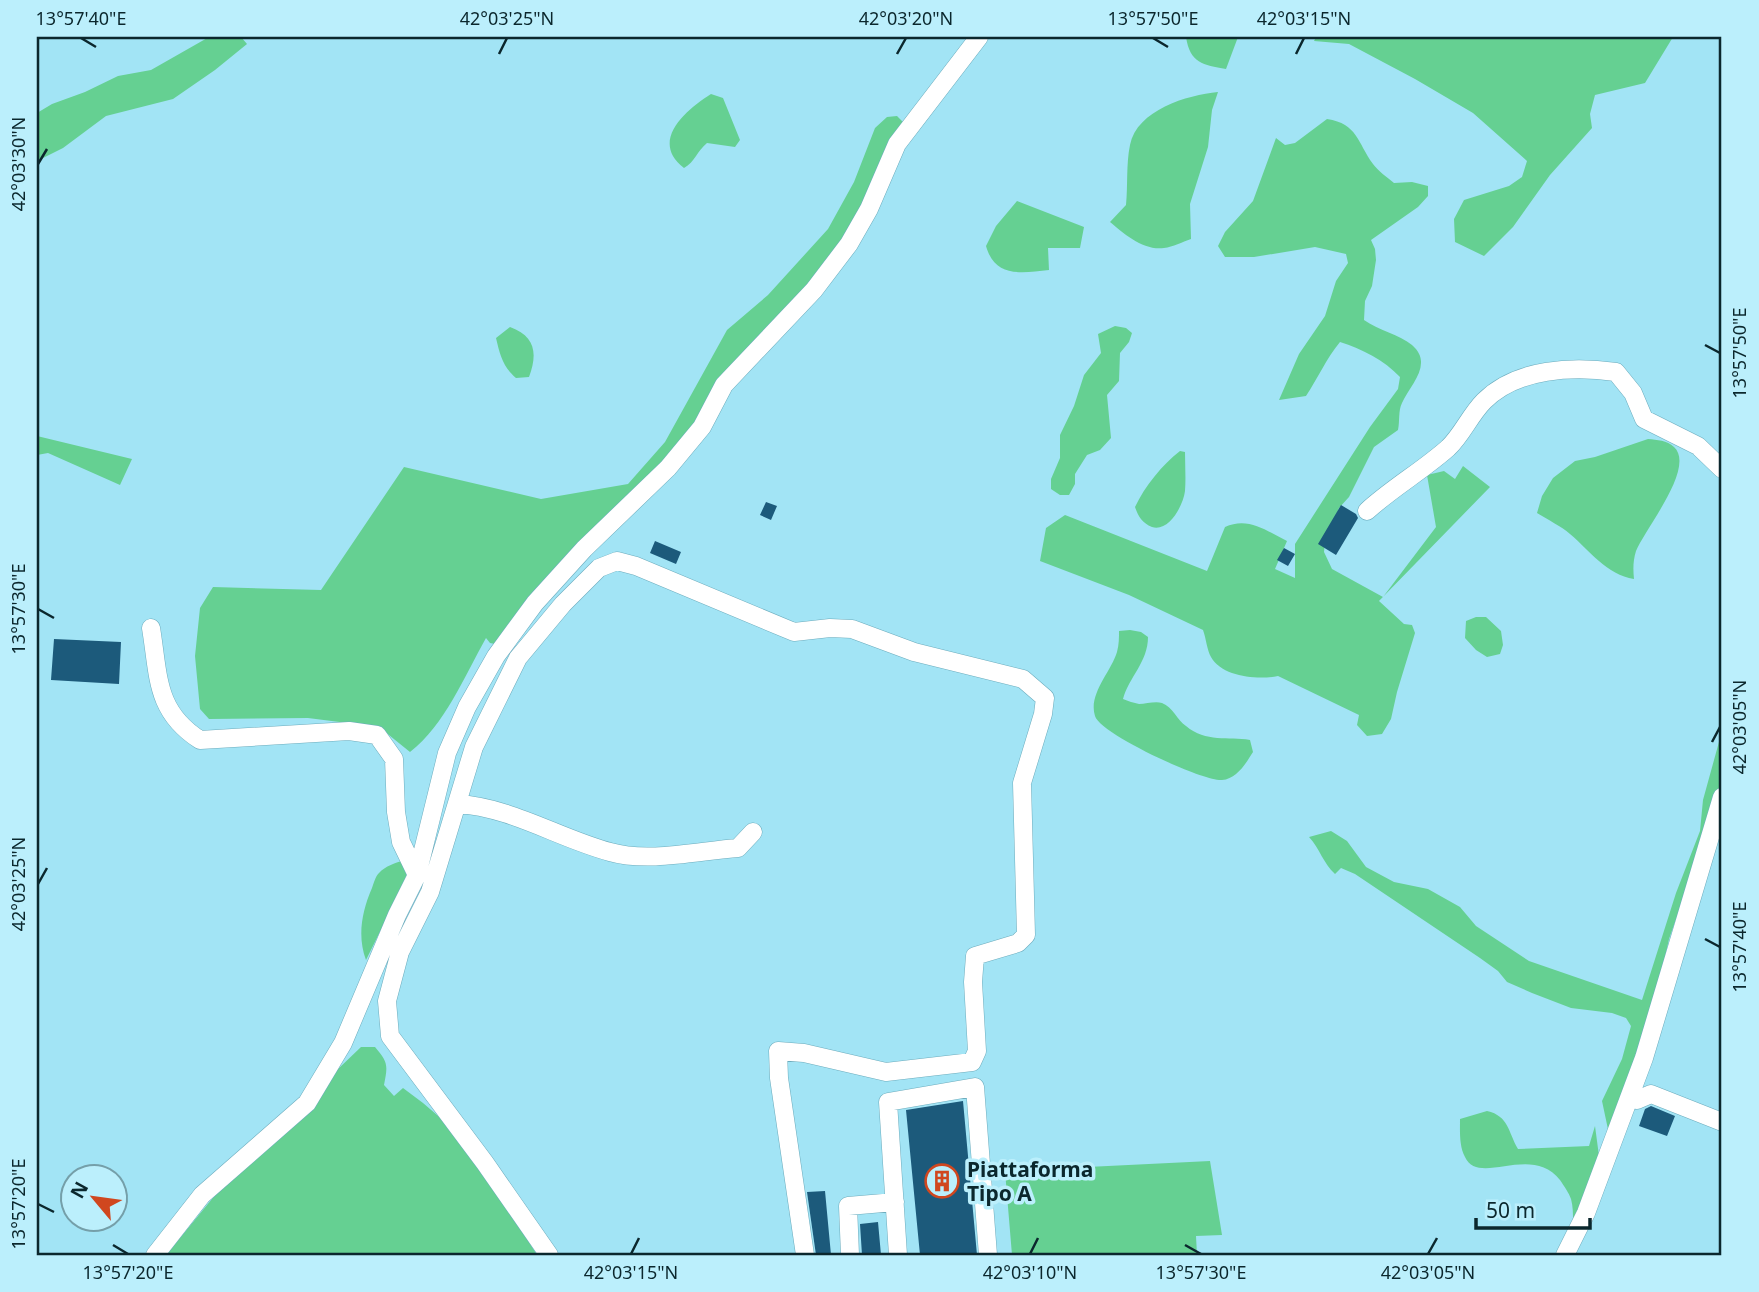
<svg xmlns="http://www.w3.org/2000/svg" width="1759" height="1292" viewBox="0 0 1759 1292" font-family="'Noto Sans',sans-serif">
  <rect width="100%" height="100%" fill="#a2e4f5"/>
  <path fill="#65d092" d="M 209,37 L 241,37 L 247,44 L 215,70 L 173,99 L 106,116 L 63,148 L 37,161 L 37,113 L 52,104 L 85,92 L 118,76 L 151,70 Z
    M 1186,37 L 1238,37 L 1226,69 C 1203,65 1190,63 1186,37 Z
    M 1316,37 L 1673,37 L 1645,83 L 1595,95 L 1590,114 L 1592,128 L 1550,175 L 1513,227 L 1484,256 L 1455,242 L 1454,219 L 1464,200 L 1509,186 L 1522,177 L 1527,161 L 1473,113 L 1415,79 L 1349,44 L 1314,41 Z
    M 1218,92 L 1212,110 L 1208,147 L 1190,204 L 1191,239 C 1182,242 1173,247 1164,248 C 1144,251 1124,234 1110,222 L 1126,205 C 1128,186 1126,164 1130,145 C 1137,110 1187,95 1218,92 Z
    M 711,94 L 723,98 L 740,140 L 735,147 L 707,143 C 697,151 695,162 684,168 C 649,141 686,110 711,94 Z
    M 897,116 L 903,122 L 847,234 L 704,419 L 495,644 L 490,643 L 486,638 C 464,677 445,725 410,752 L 379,727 L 308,718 L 209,719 L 200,709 L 195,656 L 200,608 L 213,587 L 321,590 L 404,467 L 541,499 L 628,484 L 665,442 L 727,330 L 768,295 L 828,229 L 854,182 L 875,128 L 887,117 Z
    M 1327,119 C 1358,124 1357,142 1373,164 C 1378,171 1387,177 1394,183 L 1412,182 L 1428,186 L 1428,196 L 1418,207 L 1371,240 L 1375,249 L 1376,260 L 1372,286 L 1365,301 L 1364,320 C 1378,330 1400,335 1412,345 C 1434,364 1410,385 1402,403 C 1398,411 1400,421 1398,430 L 1374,447 L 1349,497 L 1339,508 L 1325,542 L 1324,552 L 1332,569 L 1383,597 L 1436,527 L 1427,475 L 1444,471 L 1455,479 L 1463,466 L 1490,487 L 1379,601 L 1404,624 L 1412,625 L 1415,633 L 1397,692 L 1391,719 L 1382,734 L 1367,736 L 1357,725 L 1359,715 L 1278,676 C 1258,680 1222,677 1211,657 C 1207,650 1206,638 1203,630 L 1129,595 L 1040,561 L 1046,528 L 1065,515 L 1207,571 L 1225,527 C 1248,516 1267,531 1287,541 L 1275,569 L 1295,578 L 1295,544 L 1370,427 L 1398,389 L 1400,377 C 1384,360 1362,349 1340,342 C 1326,359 1318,378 1306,396 L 1279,400 L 1299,354 L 1325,316 L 1336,281 L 1348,263 L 1346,254 L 1315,247 L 1254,257 L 1225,257 L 1218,246 L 1225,232 L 1253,201 L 1276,138 L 1285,145 L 1295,143 Z
    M 1017,201 L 1084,227 L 1080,248 L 1048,248 L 1049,270 C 1021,273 995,278 986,246 L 996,226 Z
    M 1115,326 L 1126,328 L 1132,333 L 1129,342 L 1120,353 L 1119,381 L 1107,395 L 1111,438 L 1100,450 L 1087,455 L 1075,474 L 1075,484 L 1069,495 L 1060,495 L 1051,489 L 1051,479 L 1060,458 L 1060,435 L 1074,406 L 1084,375 L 1101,353 L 1098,334 Z
    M 510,327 C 535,336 538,353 529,377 L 516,378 C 503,367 500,355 496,338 Z
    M 37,436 L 132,459 L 120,485 L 48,453 L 37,455 Z
    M 1648,439 C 1657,440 1667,440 1674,447 C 1696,467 1645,529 1636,551 C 1633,561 1633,569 1634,579 C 1607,575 1589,550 1570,534 C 1561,526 1548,520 1537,513 L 1542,496 L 1553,478 L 1575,461 L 1595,457 Z
    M 1180,451 L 1185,452 C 1185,465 1186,478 1185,491 C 1183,506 1169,532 1152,527 C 1142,523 1138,516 1135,507 C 1145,486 1162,465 1180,451 Z
    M 1476,617 L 1486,617 L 1501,631 L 1503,645 L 1500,654 L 1487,657 L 1476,650 L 1465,638 L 1466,621 Z
    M 1130,630 L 1141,632 L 1148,637 C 1148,662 1129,677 1123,699 C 1128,701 1134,703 1139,704 C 1146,704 1155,701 1162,703 C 1173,707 1177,720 1186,726 C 1206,743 1228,736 1250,740 L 1253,752 C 1246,763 1237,779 1222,780 C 1204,782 1100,734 1095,716 C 1088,694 1111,672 1117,652 C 1119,645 1119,637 1119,631 Z
    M 1722,731 L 1722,778 L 1707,832 L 1669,939 L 1655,1003 L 1609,1134 L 1602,1101 L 1622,1059 L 1631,1026 L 1626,1018 L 1612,1013 L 1571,1008 L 1532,993 L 1507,982 L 1498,971 L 1480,958 L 1355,874 L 1341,868 L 1335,874 C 1323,863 1320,849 1309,837 L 1331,831 L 1347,841 L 1366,867 L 1394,882 L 1428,889 L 1460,907 L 1476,926 L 1529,961 L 1642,1000 L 1676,893 L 1700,831 L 1703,800 Z
    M 404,860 L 407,871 L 405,881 L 366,960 C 357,936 362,911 372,888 C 374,883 375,877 379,873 C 385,866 396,863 404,860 Z
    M 361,1047 L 375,1047 C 388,1062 388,1065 384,1085 L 394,1096 L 403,1088 L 423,1103 L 465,1139 L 537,1255 L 166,1255 L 221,1188 L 289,1129 L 337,1070 Z
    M 1487,1111 C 1509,1116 1508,1132 1518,1149 L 1589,1146 L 1595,1126 L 1599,1156 L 1573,1221 C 1573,1214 1573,1206 1571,1199 C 1569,1193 1564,1186 1560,1180 C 1531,1143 1479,1187 1465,1157 C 1459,1146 1460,1131 1460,1119 Z
    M 1210,1161 L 1222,1235 L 1196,1236 L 1197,1255 L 1012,1255 L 1005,1171 Z"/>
  <path fill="#1c5a7b" d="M 766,502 L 777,506 L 771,520 L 760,515 Z
    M 1341,505 L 1356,514 L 1358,518 L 1336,555 L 1318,544 Z
    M 655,541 L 681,552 L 676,564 L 650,553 Z
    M 1284,548 L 1295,554 L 1288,566 L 1277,560 Z
    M 54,639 L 121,642 L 119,684 L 51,680 Z
    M 963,1101 L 977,1255 L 920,1255 L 906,1110 Z
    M 1651,1106 L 1675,1116 L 1667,1136 L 1639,1126 L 1645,1109 Z
    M 825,1191 L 831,1255 L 816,1255 L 807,1192 Z
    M 878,1222 L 881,1255 L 862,1255 L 860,1224 Z"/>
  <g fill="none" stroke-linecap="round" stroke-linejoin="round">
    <defs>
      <path id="minor" d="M 1367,511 C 1392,488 1422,471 1448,448 C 1462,435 1470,415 1484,401 C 1517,368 1573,366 1616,372 L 1633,393 L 1644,419 L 1698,446 L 1722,469
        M 151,628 C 159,676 155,711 200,740 L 349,731 L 377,735 L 394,759 L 396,812 L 401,842 L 417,875
        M 457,804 C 511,807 558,838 610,852 C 648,863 698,851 738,848 L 753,832
        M 1630,1096 L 1637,1100 L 1651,1094 L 1722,1122
        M 155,1255 L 202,1195 L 307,1103 L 343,1043 L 397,915 L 417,875 L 447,753 L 467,707 L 496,656 L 535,603 L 584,549 L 668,468 L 702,427 L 724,385 L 814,290 L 849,244 L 869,209 L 897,144 L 979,37
        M 549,1255 L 485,1163 L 390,1036 L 387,1001 L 400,952 L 430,892 L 474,747 L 518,658 L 563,604 L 599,568 L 617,561 L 636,566 L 794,632 L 830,628 L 852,629 L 914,652 L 1023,679 L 1045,698 L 1043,714 L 1022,783 L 1026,935 L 1018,943 L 975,956 L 973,982 L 977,1051 L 972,1062 L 886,1072 L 804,1053 L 778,1051 L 779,1078 L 805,1255
        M 850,1255 L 848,1206 L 895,1202
        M 898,1255 L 888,1102 L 975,1087 L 988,1255
        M 1565,1255 L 1586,1213 L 1644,1058 L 1722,797"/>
    </defs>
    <use href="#minor" stroke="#6cacbd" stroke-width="19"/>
    <use href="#minor" stroke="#fff" stroke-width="18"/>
  </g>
  <path fill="none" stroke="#0b272d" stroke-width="2.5" d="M 81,38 L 96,47M 1153,38 L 1168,47M 499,54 L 507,38M 897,54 L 906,38M 1296,54 L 1304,38M 38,164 L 47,149M 1705,345 L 1720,353M 38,609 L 54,618M 1712,742 L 1720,727M 38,884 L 47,868M 1705,939 L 1720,947M 38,1204 L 54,1212M 113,1245 L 128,1254M 1185,1245 L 1201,1254M 631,1254 L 639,1238M 1030,1254 L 1038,1238M 1428,1254 L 1437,1238"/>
  <defs>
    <symbol id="building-ring" viewBox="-11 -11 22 22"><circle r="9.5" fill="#bbeffc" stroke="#d0471f" stroke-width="1.5"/><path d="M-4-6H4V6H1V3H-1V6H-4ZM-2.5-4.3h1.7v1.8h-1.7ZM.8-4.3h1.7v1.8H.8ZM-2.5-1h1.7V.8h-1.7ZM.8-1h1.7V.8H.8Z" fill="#d0471f"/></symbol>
  </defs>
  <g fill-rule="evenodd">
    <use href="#building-ring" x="923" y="1162" width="38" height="38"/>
  </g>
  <g text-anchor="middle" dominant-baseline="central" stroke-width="7" stroke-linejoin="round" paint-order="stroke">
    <g font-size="21" font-weight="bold" fill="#0b272d" stroke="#bbeffc" text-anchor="start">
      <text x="967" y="1169">Piattaforma<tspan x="967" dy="24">Tipo A</tspan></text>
    </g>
  </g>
  <rect width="1759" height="1292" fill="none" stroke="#bbeffc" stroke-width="77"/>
  <g transform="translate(94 1198) rotate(299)"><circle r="33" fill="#bbeffc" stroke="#759fa9" stroke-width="2"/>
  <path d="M0-5L12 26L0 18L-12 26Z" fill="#d0471f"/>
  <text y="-10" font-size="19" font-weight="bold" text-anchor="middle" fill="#0b272d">N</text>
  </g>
  <path d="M1476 1218v10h114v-10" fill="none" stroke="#0b272d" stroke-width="3.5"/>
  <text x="1486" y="1218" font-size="21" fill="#0b272d" stroke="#bbeffc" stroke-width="5" paint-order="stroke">50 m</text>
  <rect x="38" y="38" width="1682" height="1216" fill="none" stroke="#0b272d" stroke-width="2.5"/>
  <g font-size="18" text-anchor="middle" fill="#0b272d">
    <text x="81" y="25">13°57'40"E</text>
    <text x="507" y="25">42°03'25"N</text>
    <text x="906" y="25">42°03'20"N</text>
    <text x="1153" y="25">13°57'50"E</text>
    <text x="1304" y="25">42°03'15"N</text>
    <text transform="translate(19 164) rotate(-90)" y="6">42°03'30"N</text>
    <text transform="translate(1740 353) rotate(-90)" y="6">13°57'50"E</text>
    <text transform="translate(19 609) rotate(-90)" y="6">13°57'30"E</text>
    <text transform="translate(1740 727) rotate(-90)" y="6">42°03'05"N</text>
    <text transform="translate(19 884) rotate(-90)" y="6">42°03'25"N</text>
    <text transform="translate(1740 947) rotate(-90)" y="6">13°57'40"E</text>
    <text transform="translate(19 1204) rotate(-90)" y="6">13°57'20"E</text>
    <text x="128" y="1279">13°57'20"E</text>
    <text x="631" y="1279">42°03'15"N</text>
    <text x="1030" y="1279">42°03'10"N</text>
    <text x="1201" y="1279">13°57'30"E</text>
    <text x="1428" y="1279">42°03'05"N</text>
  </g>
</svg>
